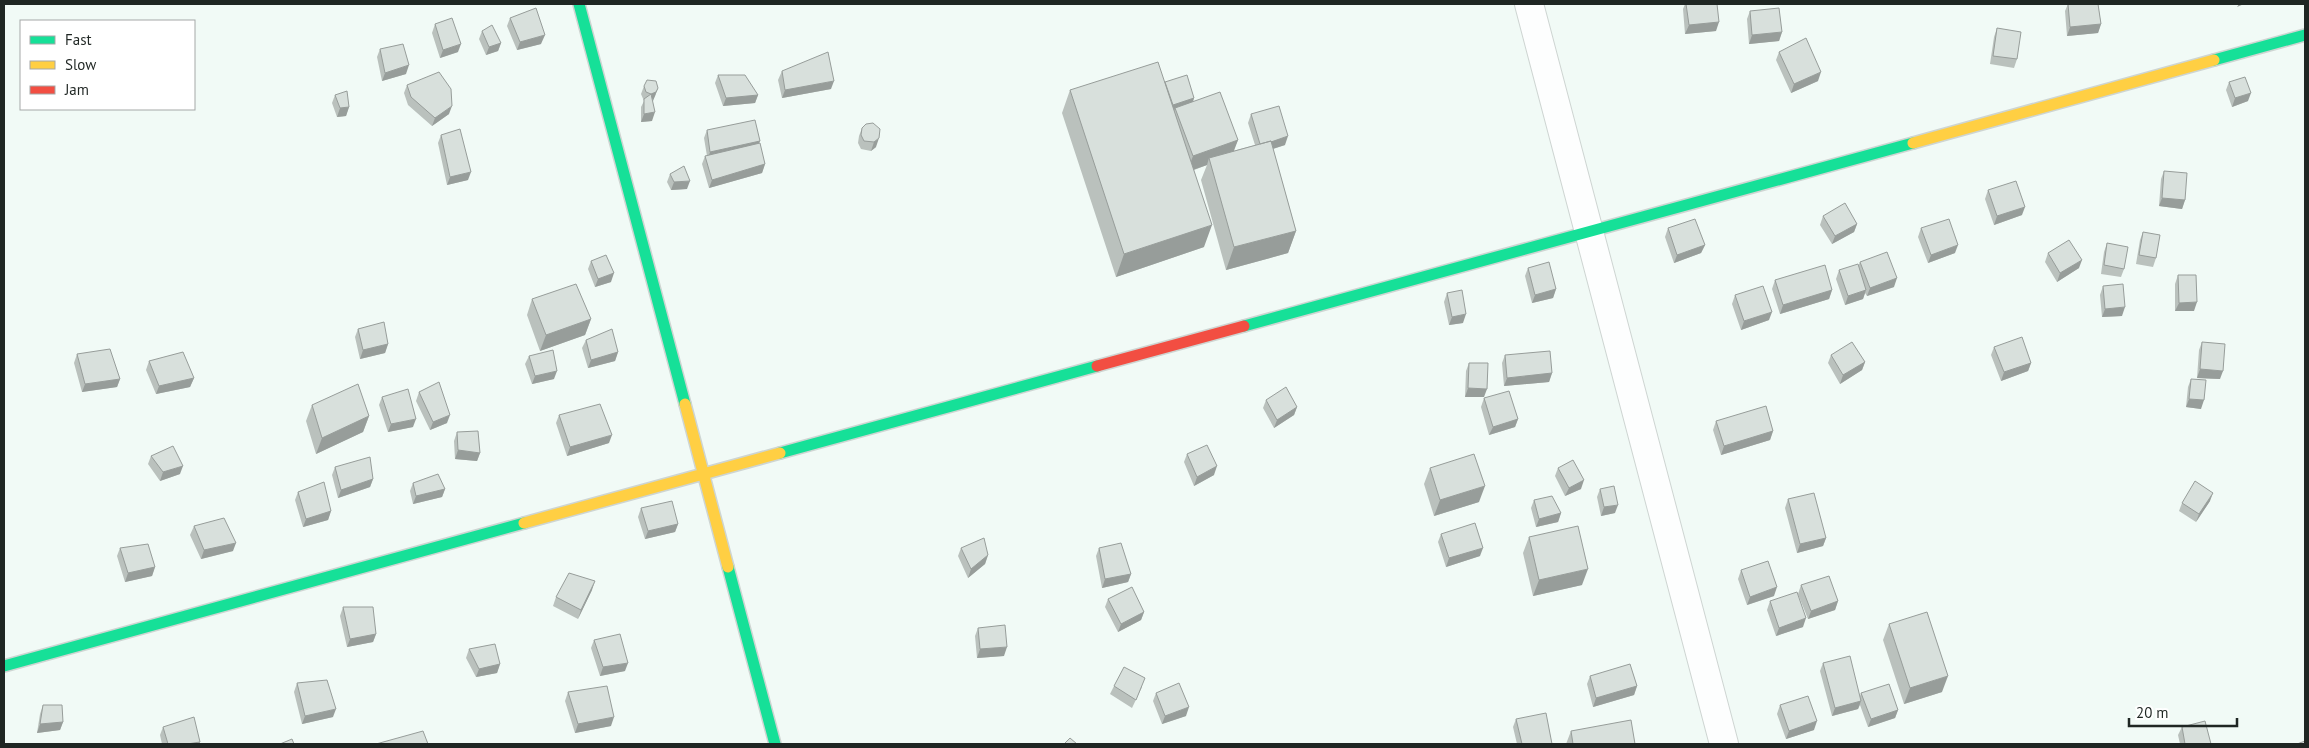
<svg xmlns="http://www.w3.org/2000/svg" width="2309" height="748" viewBox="0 0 2309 748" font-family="'PT Sans',sans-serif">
  <rect width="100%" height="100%" fill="#f1faf6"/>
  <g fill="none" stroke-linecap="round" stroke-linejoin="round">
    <defs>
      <path id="street" d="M 1529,4 L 1724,744"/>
      <path id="fast" d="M 579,4 L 685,404
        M 2214,60 L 2305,35
        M 1244,326 L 1913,143
        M 780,453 L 1097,366
        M 728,567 L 775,744
        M 4,666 L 524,523"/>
      <path id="slow" d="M 1913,143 L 2214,60
        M 685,404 L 728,567
        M 524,523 L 780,453"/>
      <path id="jam" d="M 1097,366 L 1244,326"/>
    </defs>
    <use href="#street" stroke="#ced5d2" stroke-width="30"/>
    <use href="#fast" stroke="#ced5d2" stroke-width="14"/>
    <use href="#slow" stroke="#ced5d2" stroke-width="14"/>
    <use href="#jam" stroke="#ced5d2" stroke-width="14"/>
    <use href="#street" stroke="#fdfefe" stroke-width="28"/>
    <use href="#fast" stroke="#16e098" stroke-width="11"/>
    <use href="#slow" stroke="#ffcf43" stroke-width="11"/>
    <use href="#jam" stroke="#f24e42" stroke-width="11"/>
  </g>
  <path fill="#bac1bd" d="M 1685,4 L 1717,4 L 1716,31 L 1685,34 L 1683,9 Z
    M 2068,4 L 2098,4 L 2101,24 L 2098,33 L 2067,36 L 2065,11 Z
    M 1750,11 L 1782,32 L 1779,41 L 1749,44 L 1747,19 Z
    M 510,18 L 541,44 L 517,50 L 507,26 Z
    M 435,24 L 458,52 L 440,58 L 432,33 Z
    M 1997,28 L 2017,59 L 2014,68 L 1990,64 L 1994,37 Z
    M 482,31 L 501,43 L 498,51 L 486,55 L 479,39 Z
    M 380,49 L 406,74 L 382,81 L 377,57 Z
    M 1779,52 L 1818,81 L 1791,93 L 1776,60 Z
    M 782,71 L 831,89 L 782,98 L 778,80 Z
    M 718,75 L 758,95 L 755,103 L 723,106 L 715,83 Z
    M 1165,82 L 1194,98 L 1193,102 L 1238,140 L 1233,151 L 1255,145 L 1248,123 L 1251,114 L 1285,145 L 1273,149 L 1296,231 L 1288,253 L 1226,270 L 1201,180 L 1207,165 L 1194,170 L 1204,247 L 1116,277 L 1062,113 L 1070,90 Z
    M 2229,82 L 2248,101 L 2232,107 L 2226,90 Z
    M 407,85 L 449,114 L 432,126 L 408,105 L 404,93 Z
    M 644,86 L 658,88 L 655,96 L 652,101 L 652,121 L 641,122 L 641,107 L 644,101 L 641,94 Z
    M 335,95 L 349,107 L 346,116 L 337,117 L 332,103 Z
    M 866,124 L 876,147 L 871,151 L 861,149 L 858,143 L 859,136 L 862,128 Z
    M 707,130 L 760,141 L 759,143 L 765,164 L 762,173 L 709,188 L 702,164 L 705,156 L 707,156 L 704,138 Z
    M 441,135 L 468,180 L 447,185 L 438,143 Z
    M 2164,171 L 2185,200 L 2182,209 L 2159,206 L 2161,179 Z
    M 670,174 L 687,189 L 671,190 L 667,182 Z
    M 1988,190 L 2022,215 L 1994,225 L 1985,199 Z
    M 1823,216 L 1857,224 L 1854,232 L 1832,244 L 1820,225 Z
    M 1668,228 L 1705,245 L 1701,253 L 1674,263 L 1665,237 Z
    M 1921,228 L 1955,253 L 1928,263 L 1918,237 Z
    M 2143,232 L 2156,258 L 2153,267 L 2136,264 L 2140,240 Z
    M 2107,243 L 2124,269 L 2121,277 L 2101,274 L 2104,252 Z
    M 2048,253 L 2079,268 L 2057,282 L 2045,262 Z
    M 591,261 L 611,282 L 595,287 L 588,269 Z
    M 1860,262 L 1894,287 L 1867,296 L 1865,293 L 1863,299 L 1845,305 L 1836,279 L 1839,270 L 1858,266 Z
    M 1528,268 L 1556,289 L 1553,298 L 1532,303 L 1525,276 Z
    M 2178,275 L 2194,311 L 2175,311 L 2175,284 Z
    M 1775,280 L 1832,290 L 1829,299 L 1780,314 L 1772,289 Z
    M 2103,286 L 2122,316 L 2102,317 L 2100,295 Z
    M 1447,293 L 1463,323 L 1449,325 L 1444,302 Z
    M 1735,295 L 1769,320 L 1741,330 L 1732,304 Z
    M 532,299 L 591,319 L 585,335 L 540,351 L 527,315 Z
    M 358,329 L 388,344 L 385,353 L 360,359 L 355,337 Z
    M 586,340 L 618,352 L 615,361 L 588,368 L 582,348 Z
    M 2202,342 L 2220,379 L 2197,378 L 2199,350 Z
    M 1994,347 L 2031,363 L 2028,371 L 2001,381 L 1991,355 Z
    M 77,354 L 120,379 L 117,387 L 82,392 L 74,363 Z
    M 1505,355 L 1552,373 L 1549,382 L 1504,386 L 1502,363 Z
    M 1831,355 L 1865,362 L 1862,370 L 1840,384 L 1828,363 Z
    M 529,356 L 554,379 L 532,384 L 525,364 Z
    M 149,361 L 194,378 L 190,387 L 156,394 L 146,370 Z
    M 1469,363 L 1484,397 L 1465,397 L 1466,371 Z
    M 2191,379 L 2201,409 L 2186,407 L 2188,387 Z
    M 419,392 L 447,423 L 430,430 L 416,401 Z
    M 382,397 L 413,427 L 388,432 L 379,405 Z
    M 1484,398 L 1518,419 L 1515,427 L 1489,435 L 1481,407 Z
    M 1266,400 L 1297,407 L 1294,415 L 1274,428 L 1263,408 Z
    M 312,405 L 369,416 L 363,432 L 316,454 L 306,421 Z
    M 559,415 L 609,443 L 567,456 L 556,423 Z
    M 1716,421 L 1773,431 L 1770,440 L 1721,455 L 1713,430 Z
    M 457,432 L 480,453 L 477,461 L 455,459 L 454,441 Z
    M 1187,454 L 1214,475 L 1194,486 L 1184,462 Z
    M 151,456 L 180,474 L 160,481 L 148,464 Z
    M 335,467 L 373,479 L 370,487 L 338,498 L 332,475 Z
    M 1430,468 L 1479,502 L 1434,516 L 1424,484 Z
    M 1558,468 L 1581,489 L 1565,496 L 1555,476 Z
    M 413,483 L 445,489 L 442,497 L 413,504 L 410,491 Z
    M 1600,489 L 1615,513 L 1601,516 L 1597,497 Z
    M 298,492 L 331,511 L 328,520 L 303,527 L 295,500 Z
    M 1788,499 L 1826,538 L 1823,546 L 1797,553 L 1785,508 Z
    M 1534,500 L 1561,513 L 1558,522 L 1536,527 L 1531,508 Z
    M 2210,501 L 2196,522 L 2179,511 L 2182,503 Z
    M 641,508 L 678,524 L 675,532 L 645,539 L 638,517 Z
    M 194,526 L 233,551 L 201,559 L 190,535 Z
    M 1441,534 L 1480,556 L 1446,567 L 1438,542 Z
    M 1529,537 L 1582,585 L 1533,596 L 1523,553 Z
    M 120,548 L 155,567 L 152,576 L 125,582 L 117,556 Z
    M 961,548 L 988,555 L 985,564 L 968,578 L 958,556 Z
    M 1099,548 L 1131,574 L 1128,582 L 1102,588 L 1096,556 Z
    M 1741,570 L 1774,596 L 1747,605 L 1738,579 Z
    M 1801,585 L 1838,601 L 1835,610 L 1808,619 L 1798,594 Z
    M 592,590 L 578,619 L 553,606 L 556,597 Z
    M 1108,599 L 1144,612 L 1141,620 L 1118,632 L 1105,607 Z
    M 1770,601 L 1803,627 L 1776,636 L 1767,610 Z
    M 343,607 L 376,634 L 373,642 L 347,647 L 340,616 Z
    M 1889,624 L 1942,692 L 1904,704 L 1883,640 Z
    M 978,628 L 1004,656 L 977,658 L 975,636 Z
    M 594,640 L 625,671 L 600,676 L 591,648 Z
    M 469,649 L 500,664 L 497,673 L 476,677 L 466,658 Z
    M 1823,663 L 1860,696 L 1861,693 L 1898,710 L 1895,718 L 1868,727 L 1860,705 L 1858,709 L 1832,716 L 1820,671 Z
    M 1590,676 L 1637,686 L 1634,695 L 1593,707 L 1587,684 Z
    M 297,683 L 333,717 L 302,724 L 294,692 Z
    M 1114,686 L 1142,687 L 1132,708 L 1110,694 Z
    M 568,692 L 611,726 L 575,733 L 565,701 Z
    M 1156,693 L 1186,716 L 1162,724 L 1153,701 Z
    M 43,705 L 63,722 L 60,730 L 37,733 L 40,714 Z
    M 1780,705 L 1814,730 L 1786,739 L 1777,714 Z
    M 1516,719 L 1552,744 L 1517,744 L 1513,727 Z
    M 163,727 L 199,744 L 162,744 L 160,735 Z
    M 2182,727 L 2211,744 L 2180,744 L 2178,735 Z
    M 1571,731 L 1635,744 L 1566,744 Z"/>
  <path fill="#979d9a" d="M 2239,4 L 2244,4 L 2237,7 Z
    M 1719,22 L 1716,31 L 1685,34 L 1689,25 Z
    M 2101,24 L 2098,33 L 2067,36 L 2070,27 Z
    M 1782,32 L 1779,41 L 1749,44 L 1752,35 Z
    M 545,35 L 541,44 L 517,50 L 520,42 Z
    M 501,43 L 498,51 L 486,55 L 489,47 Z
    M 461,44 L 458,52 L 440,58 L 443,50 Z
    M 409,65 L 406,74 L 382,81 L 385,73 Z
    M 1821,72 L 1818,81 L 1791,93 L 1794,84 Z
    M 834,81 L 831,89 L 782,98 L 785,90 Z
    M 658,88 L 655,96 L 653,101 L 651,94 Z
    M 2251,93 L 2248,101 L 2232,107 L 2235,98 Z
    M 758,95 L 755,103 L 723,106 L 726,98 Z
    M 1194,98 L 1191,107 L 1175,108 L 1174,112 L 1172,105 Z
    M 452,106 L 449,114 L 432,126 L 435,118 Z
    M 349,107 L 346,116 L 337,117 L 340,108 Z
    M 655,112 L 652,121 L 641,122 L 644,114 Z
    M 1288,136 L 1285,145 L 1257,154 L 1260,145 Z
    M 879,138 L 876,147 L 871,151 L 874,142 Z
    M 1238,140 L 1232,156 L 1209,158 L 1207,165 L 1187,172 L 1193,156 Z
    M 760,141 L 756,150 L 707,161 L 710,152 Z
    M 765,164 L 762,173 L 709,188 L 712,180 Z
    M 471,172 L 468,180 L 447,185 L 450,177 Z
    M 690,181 L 687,189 L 671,190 L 674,182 Z
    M 2162,198 L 2185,200 L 2182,209 L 2159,206 Z
    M 2025,207 L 2022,215 L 1994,225 L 1997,216 Z
    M 1857,224 L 1854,232 L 1832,244 L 1835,236 Z
    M 1212,225 L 1204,247 L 1116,277 L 1124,254 Z
    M 1296,231 L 1288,253 L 1226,270 L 1234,247 Z
    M 1705,245 L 1701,253 L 1674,263 L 1677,255 Z
    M 1958,245 L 1955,253 L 1928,263 L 1931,255 Z
    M 2082,260 L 2079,268 L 2057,282 L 2060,273 Z
    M 614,273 L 611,282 L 595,287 L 598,279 Z
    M 1897,278 L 1894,287 L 1867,296 L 1870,288 Z
    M 1556,289 L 1553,298 L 1532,303 L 1535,295 Z
    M 1832,290 L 1829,299 L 1780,314 L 1783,305 Z
    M 1866,290 L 1863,299 L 1845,305 L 1848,296 Z
    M 2197,302 L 2194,311 L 2175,311 L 2179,303 Z
    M 2125,307 L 2122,316 L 2102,317 L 2105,309 Z
    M 1772,312 L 1769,320 L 1741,330 L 1744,321 Z
    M 1466,314 L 1463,323 L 1449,325 L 1452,317 Z
    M 591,319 L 585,335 L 540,351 L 546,335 Z
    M 388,344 L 385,353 L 360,359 L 363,350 Z
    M 618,352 L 615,361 L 588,368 L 591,360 Z
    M 1865,362 L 1862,370 L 1840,384 L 1843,375 Z
    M 2031,363 L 2028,371 L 2001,381 L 2004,372 Z
    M 2200,369 L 2223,371 L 2220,379 L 2197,378 Z
    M 557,371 L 554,379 L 532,384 L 535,376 Z
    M 1552,373 L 1549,382 L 1504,386 L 1507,378 Z
    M 194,378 L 190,387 L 156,394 L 159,386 Z
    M 120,379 L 117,387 L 82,392 L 85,384 Z
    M 1468,388 L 1487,389 L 1484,397 L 1465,397 Z
    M 2189,399 L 2204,400 L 2201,409 L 2186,407 Z
    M 1297,407 L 1294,415 L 1274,428 L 1277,420 Z
    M 450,415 L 447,423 L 430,430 L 433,422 Z
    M 369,416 L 363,432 L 316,454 L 322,438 Z
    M 416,419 L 413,427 L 388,432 L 391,424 Z
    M 1518,419 L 1515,427 L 1489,435 L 1493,427 Z
    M 1773,431 L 1770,440 L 1721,455 L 1724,446 Z
    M 612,435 L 609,443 L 567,456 L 570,447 Z
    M 458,450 L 480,453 L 477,461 L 455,459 Z
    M 183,466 L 180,474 L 160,481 L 163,472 Z
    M 1217,466 L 1214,475 L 1194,486 L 1197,477 Z
    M 373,479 L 370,487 L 338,498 L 341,490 Z
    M 1584,480 L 1581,489 L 1565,496 L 1569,488 Z
    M 1485,486 L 1479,502 L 1434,516 L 1440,500 Z
    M 445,489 L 442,497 L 413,504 L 416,496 Z
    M 2213,493 L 2210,501 L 2196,522 L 2199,514 Z
    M 1618,505 L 1615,513 L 1601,516 L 1604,507 Z
    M 331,511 L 328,520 L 303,527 L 306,519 Z
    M 1561,513 L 1558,522 L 1536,527 L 1539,519 Z
    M 678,524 L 675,532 L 645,539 L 648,531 Z
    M 1826,538 L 1823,546 L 1797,553 L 1800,544 Z
    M 236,543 L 233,551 L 201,559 L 204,550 Z
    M 1483,548 L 1480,556 L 1446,567 L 1449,558 Z
    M 988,555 L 985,564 L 968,578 L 971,569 Z
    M 155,567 L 152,576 L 125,582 L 128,573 Z
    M 1588,569 L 1582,585 L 1533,596 L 1539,580 Z
    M 1131,574 L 1128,582 L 1102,588 L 1105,579 Z
    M 595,581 L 592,590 L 578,619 L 581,610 Z
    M 1777,587 L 1774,596 L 1747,605 L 1750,597 Z
    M 1838,601 L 1835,610 L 1808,619 L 1811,611 Z
    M 1144,612 L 1141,620 L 1118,632 L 1121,624 Z
    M 1806,618 L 1803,627 L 1776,636 L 1779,628 Z
    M 376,634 L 373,642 L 347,647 L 350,639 Z
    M 1007,647 L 1004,656 L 977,658 L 980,649 Z
    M 628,663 L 625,671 L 600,676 L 603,667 Z
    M 500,664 L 497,673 L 476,677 L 479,669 Z
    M 1948,676 L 1942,692 L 1904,704 L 1910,688 Z
    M 1637,686 L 1634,695 L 1593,707 L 1596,698 Z
    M 1861,701 L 1858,709 L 1832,716 L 1835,708 Z
    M 1189,707 L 1186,716 L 1162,724 L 1165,716 Z
    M 336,709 L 333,717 L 302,724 L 305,716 Z
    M 1898,710 L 1895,718 L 1868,727 L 1871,719 Z
    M 614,717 L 611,726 L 575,733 L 578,724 Z
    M 1817,721 L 1814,730 L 1786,739 L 1789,731 Z
    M 63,722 L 60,730 L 37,733 L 40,724 Z
    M 200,742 L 199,744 L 187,744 Z"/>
  <path fill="#d8e0dc" stroke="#979d9a" d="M 1686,4 L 1717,4 L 1719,22 L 1689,25 Z
    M 2068,4 L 2098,4 L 2101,24 L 2070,27 Z
    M 536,8 L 545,35 L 520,42 L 510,18 Z
    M 1779,8 L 1782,32 L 1752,35 L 1750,11 Z
    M 452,18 L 461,44 L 443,50 L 435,24 Z
    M 492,25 L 501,43 L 489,47 L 482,31 Z
    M 1997,28 L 2021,32 L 2017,59 L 1993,56 Z
    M 1806,38 L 1821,72 L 1794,84 L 1779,52 Z
    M 403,44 L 409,65 L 385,73 L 380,49 Z
    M 828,52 L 834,81 L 785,90 L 782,71 Z
    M 1158,62 L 1212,225 L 1124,254 L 1070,90 Z
    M 439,72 L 451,89 L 452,106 L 435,118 L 411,97 L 407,85 Z
    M 718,75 L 745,75 L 758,95 L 726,98 Z
    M 1187,75 L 1194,98 L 1173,105 L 1165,82 Z
    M 2245,77 L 2251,93 L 2235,98 L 2229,82 Z
    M 647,80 L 656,81 L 658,88 L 656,92 L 651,94 L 646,92 L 644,86 Z
    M 347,91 L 349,107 L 340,108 L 335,95 Z
    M 1220,92 L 1238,140 L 1193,156 L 1175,108 Z
    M 651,94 L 655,112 L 644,114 L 644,99 Z
    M 1279,106 L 1288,136 L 1271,142 L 1271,141 L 1260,144 L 1251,114 Z
    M 755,120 L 760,141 L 710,152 L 707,130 Z
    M 873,123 L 880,129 L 879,138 L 874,142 L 864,141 L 861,135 L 862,128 L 866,124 Z
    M 460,129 L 471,172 L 450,177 L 441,135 Z
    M 1271,141 L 1296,231 L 1234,247 L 1209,158 Z
    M 760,143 L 765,164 L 712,180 L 705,156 Z
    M 684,166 L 690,181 L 674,182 L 670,174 Z
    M 2164,171 L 2187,173 L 2185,200 L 2162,198 Z
    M 2016,181 L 2025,207 L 1997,216 L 1988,190 Z
    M 1845,203 L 1857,224 L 1835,236 L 1823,216 Z
    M 1695,219 L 1705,245 L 1677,255 L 1668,228 Z
    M 1949,219 L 1958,245 L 1931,255 L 1921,228 Z
    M 2143,232 L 2160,235 L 2156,258 L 2139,255 Z
    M 2069,240 L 2082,260 L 2060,273 L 2048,253 Z
    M 2107,243 L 2128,247 L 2124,269 L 2104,265 Z
    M 1887,252 L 1897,278 L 1870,288 L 1860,262 Z
    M 606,255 L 614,273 L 598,279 L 591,261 Z
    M 1549,262 L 1556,289 L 1535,295 L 1528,268 Z
    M 1858,264 L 1866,290 L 1848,296 L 1839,270 Z
    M 1825,265 L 1832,290 L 1783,305 L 1775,280 Z
    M 2178,275 L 2196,275 L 2197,302 L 2179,303 Z
    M 576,284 L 591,319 L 546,335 L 532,299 Z
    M 2123,284 L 2125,307 L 2105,309 L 2103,286 Z
    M 1763,286 L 1772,312 L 1744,321 L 1735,295 Z
    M 1462,290 L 1466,314 L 1452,317 L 1447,293 Z
    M 384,322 L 388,344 L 363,350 L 358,329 Z
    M 612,329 L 618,352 L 591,360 L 586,340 Z
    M 2022,337 L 2031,363 L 2004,372 L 1994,347 Z
    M 1852,342 L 1865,362 L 1843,375 L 1831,355 Z
    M 2202,342 L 2225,344 L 2223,371 L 2200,369 Z
    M 110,349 L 120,379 L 85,384 L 77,354 Z
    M 553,350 L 557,371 L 535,376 L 529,356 Z
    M 1550,351 L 1552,373 L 1507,378 L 1505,355 Z
    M 183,352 L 194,378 L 159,386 L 149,361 Z
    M 1469,363 L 1488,363 L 1487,389 L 1468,388 Z
    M 2191,379 L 2206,380 L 2204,400 L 2189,399 Z
    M 439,382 L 450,415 L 433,422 L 419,392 Z
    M 358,384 L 369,416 L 322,438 L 312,405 Z
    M 1286,387 L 1297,407 L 1277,420 L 1266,400 Z
    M 408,389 L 416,419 L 391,424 L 382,397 Z
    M 1509,391 L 1518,419 L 1493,427 L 1484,398 Z
    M 600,404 L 612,435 L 570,447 L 559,415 Z
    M 1766,406 L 1773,431 L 1724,446 L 1716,421 Z
    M 478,431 L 480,453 L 458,450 L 457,432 Z
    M 1207,445 L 1217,466 L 1197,477 L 1187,454 Z
    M 173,446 L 183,466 L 163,472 L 151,456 Z
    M 1474,454 L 1485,486 L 1440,500 L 1430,468 Z
    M 370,457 L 373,479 L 341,490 L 335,467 Z
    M 1573,460 L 1584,480 L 1569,488 L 1558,468 Z
    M 438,474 L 445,489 L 416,496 L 413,483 Z
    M 2195,481 L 2213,493 L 2199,514 L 2182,503 Z
    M 324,482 L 331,511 L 306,519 L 298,492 Z
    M 1614,486 L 1618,505 L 1604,507 L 1600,489 Z
    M 1814,493 L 1826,538 L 1800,544 L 1788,499 Z
    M 1552,496 L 1561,513 L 1539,519 L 1534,500 Z
    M 672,501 L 678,524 L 648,531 L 641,508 Z
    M 224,518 L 236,543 L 204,550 L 194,526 Z
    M 1475,523 L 1483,548 L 1449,558 L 1441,534 Z
    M 1578,526 L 1588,569 L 1539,580 L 1529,537 Z
    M 984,538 L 988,555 L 971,569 L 961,548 Z
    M 1121,543 L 1131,574 L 1105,579 L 1099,548 Z
    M 148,544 L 155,567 L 128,573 L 120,548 Z
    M 1768,561 L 1777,587 L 1750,597 L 1741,570 Z
    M 569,573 L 595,581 L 581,610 L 556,597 Z
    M 1829,576 L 1838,601 L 1811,611 L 1801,585 Z
    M 1132,587 L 1144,612 L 1121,624 L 1108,599 Z
    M 1797,592 L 1806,618 L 1779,628 L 1770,601 Z
    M 343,607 L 373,607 L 376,634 L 350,639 Z
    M 1927,612 L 1948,676 L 1910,688 L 1889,624 Z
    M 1005,625 L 1007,647 L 980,649 L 978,628 Z
    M 620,634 L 628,663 L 603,667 L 594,640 Z
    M 495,644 L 500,664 L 479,669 L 469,649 Z
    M 1850,656 L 1861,701 L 1835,708 L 1823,663 Z
    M 1630,664 L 1637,686 L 1596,698 L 1590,676 Z
    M 1124,667 L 1145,678 L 1136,700 L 1114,686 Z
    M 327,680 L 336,709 L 305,716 L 297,683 Z
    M 1179,683 L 1189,707 L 1165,716 L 1156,693 Z
    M 1889,684 L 1898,710 L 1871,719 L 1861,693 Z
    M 607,686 L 614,717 L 578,724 L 568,692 Z
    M 1808,696 L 1817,721 L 1789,731 L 1780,705 Z
    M 43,705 L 62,705 L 63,722 L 40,724 Z
    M 1546,713 L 1552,744 L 1522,744 L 1516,719 Z
    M 194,717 L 200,742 L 187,744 L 168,744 L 163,727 Z
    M 1631,720 L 1635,744 L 1573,744 L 1571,731 Z
    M 2205,721 L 2211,744 L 2185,744 L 2182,727 Z
    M 423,731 L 428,744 L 376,744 Z
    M 1070,738 L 1077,744 L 1064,744 Z
    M 292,739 L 294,744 L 280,744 Z
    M 2305,741 L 2305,744 L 2297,744 Z"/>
  <rect width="2309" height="748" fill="none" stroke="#1f2623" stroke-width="10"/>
  <rect x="20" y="20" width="175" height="90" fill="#ffffff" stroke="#a5a8a7"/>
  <rect x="30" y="36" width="25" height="8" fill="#16e098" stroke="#a5a8a7"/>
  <text x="65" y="45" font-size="15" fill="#1f2623">Fast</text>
  <rect x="30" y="61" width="25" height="8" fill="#ffcf43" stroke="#a5a8a7"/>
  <text x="65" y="70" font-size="15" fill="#1f2623">Slow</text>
  <rect x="30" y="86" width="25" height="8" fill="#f24e42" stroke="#a5a8a7"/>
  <text x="65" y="95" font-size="15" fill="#1f2623">Jam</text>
  <path d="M2129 718v8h108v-8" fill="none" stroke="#1f2623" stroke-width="2.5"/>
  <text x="2136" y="718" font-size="15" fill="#1f2623" stroke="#ffffff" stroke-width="4" paint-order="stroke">20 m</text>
</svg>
